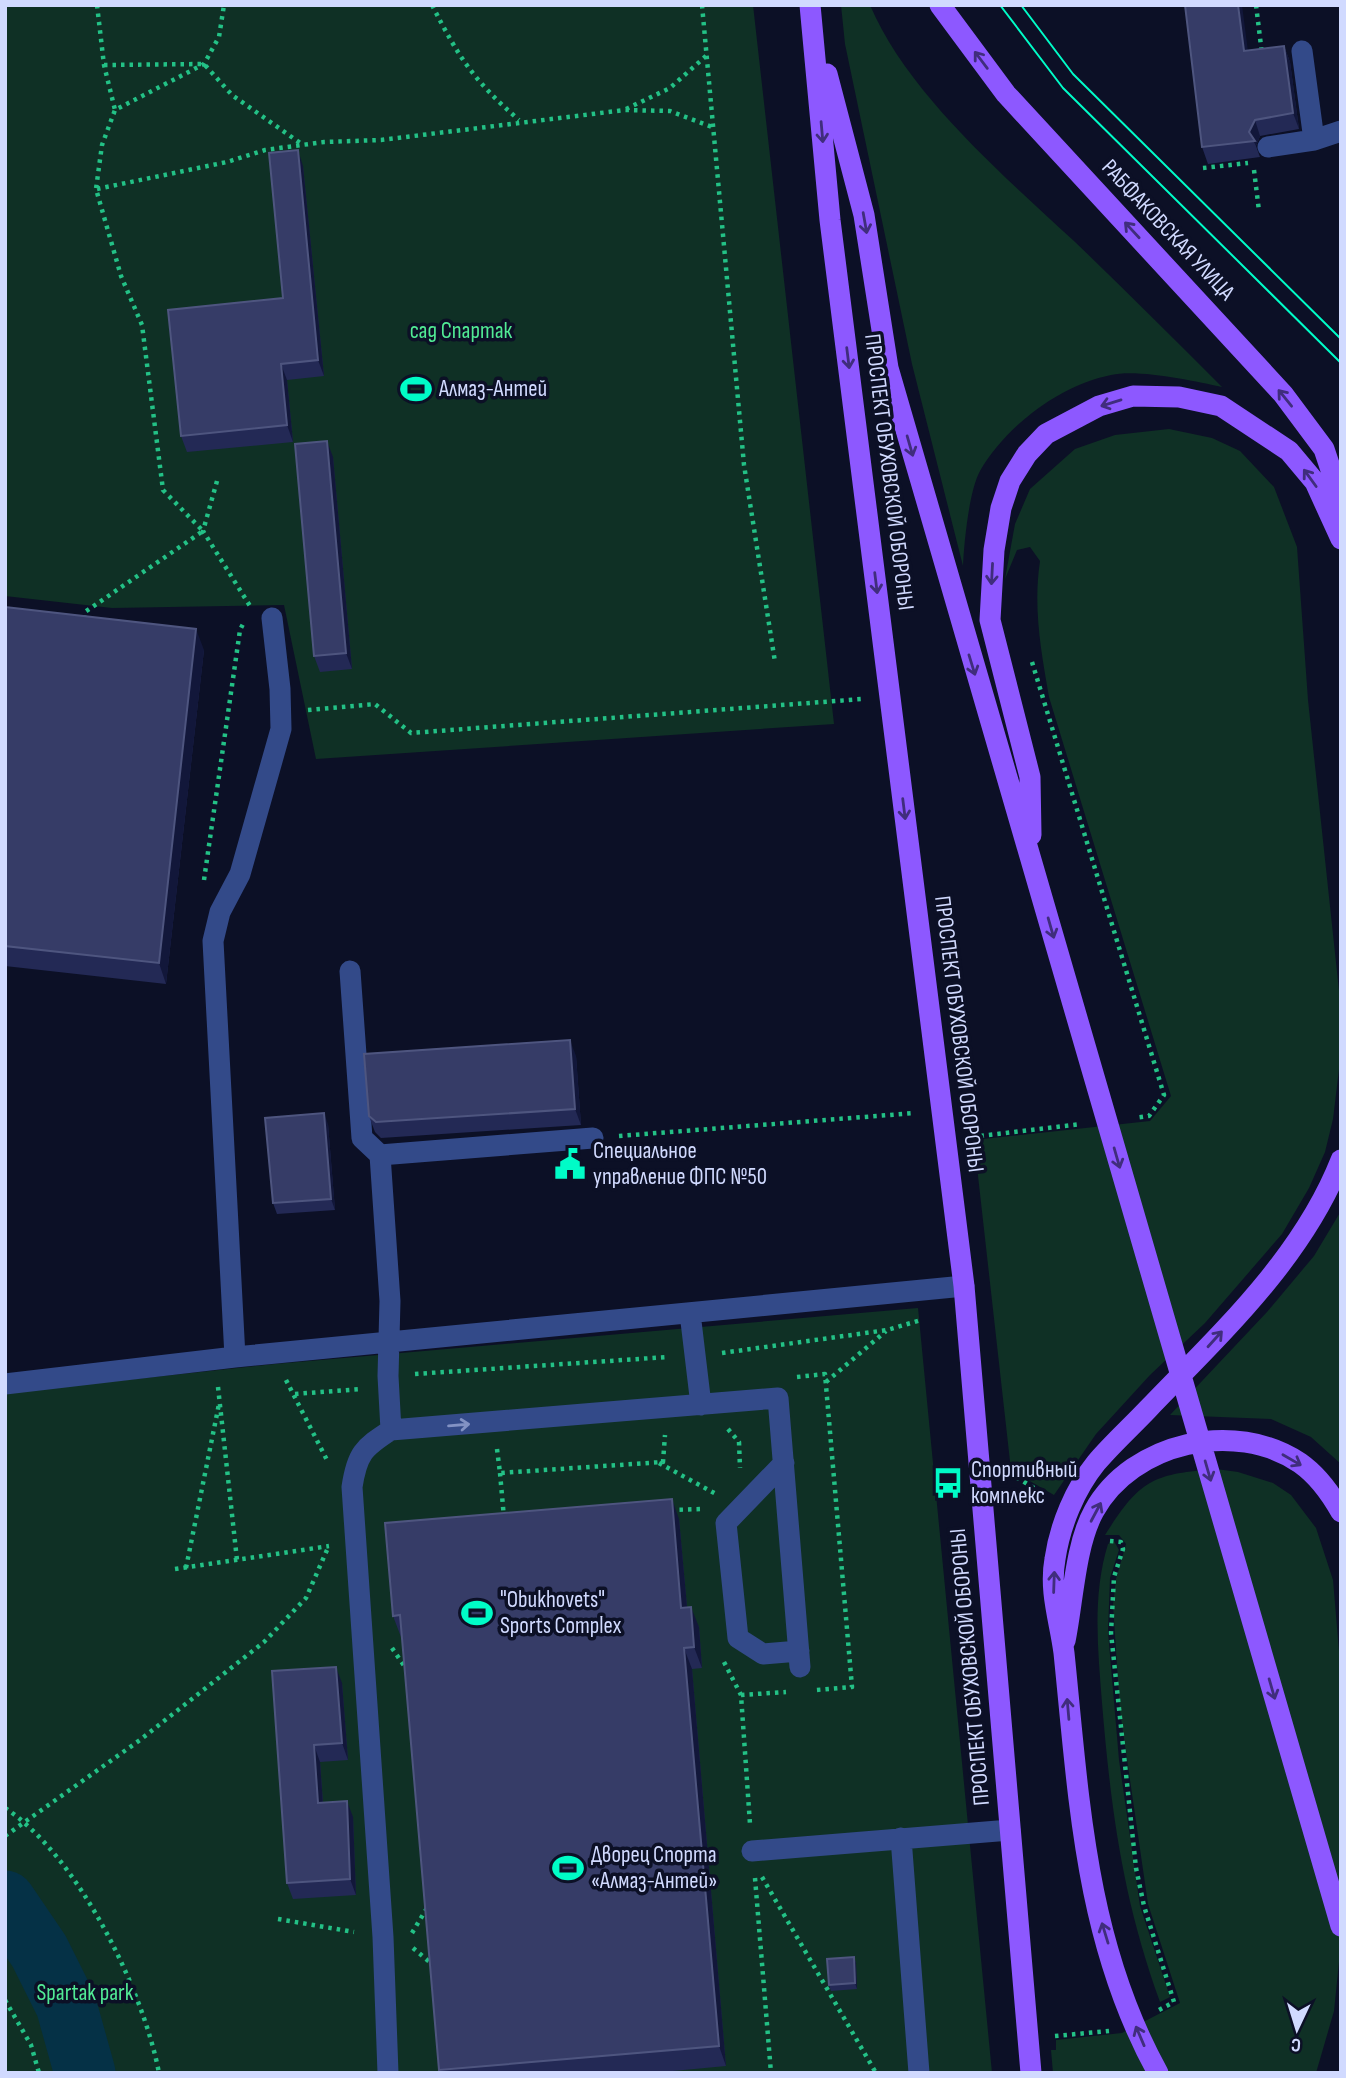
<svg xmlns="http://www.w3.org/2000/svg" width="1346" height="2078" viewBox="0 0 1346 2078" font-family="'Sofia Sans Condensed',sans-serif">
  <rect width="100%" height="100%" fill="#0c1026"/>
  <path fill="#0f3025" d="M 5,5 L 753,5 L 834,724 L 316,759 L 284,605 L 112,608 L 5,596 Z
    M 841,5 L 870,5 C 907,93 1005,177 1074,241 C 1124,289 1173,338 1222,387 C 1193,381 1139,369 1111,375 C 1060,385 1006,426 980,471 C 969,491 964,543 963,566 L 912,364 L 845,44 Z
    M 1169,429 L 1212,438 L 1240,451 L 1274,487 L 1297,547 L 1308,700 L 1340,1000 L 1340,1061 L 1333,1119 L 1325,1152 L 1309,1188 L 1282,1234 L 1205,1323 L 1150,1375 L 1096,1434 L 1054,1495 L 1011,1470 L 974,1140 L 1150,1121 L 1171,1096 L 1049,697 C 1041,650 1033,608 1040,561 L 1030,547 L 1017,550 L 1005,579 L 1015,524 L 1030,489 L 1075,449 L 1115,435 Z
    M 1341,1211 L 1341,1464 L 1311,1437 L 1271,1419 L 1170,1415 L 1267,1312 L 1314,1256 Z
    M 918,1308 L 992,2073 L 5,2073 L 5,1393 L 275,1364 Z
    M 1216,1469 L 1238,1472 L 1273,1483 L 1291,1495 L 1316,1528 L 1333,1580 L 1341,1675 L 1341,1942 L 1334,2011 L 1316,2073 L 1053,2073 L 1051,2050 L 1056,2050 L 1056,2040 L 1122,2033 L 1180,2003 L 1148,1904 L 1120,1711 L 1113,1605 L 1116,1579 L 1126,1544 L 1119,1535 L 1105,1535 C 1140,1480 1152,1474 1216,1469 Z
    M 1114,1541 L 1119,1550 L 1110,1578 L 1108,1632 L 1119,1760 L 1140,1906 L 1170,1997 L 1160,2002 C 1123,1900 1111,1811 1102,1703 C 1098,1650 1092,1596 1108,1544 Z"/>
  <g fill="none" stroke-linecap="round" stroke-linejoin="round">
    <path stroke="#053146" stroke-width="61" d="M 5,1901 L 39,1951 L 66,2005 L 85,2073"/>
    <path stroke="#23c186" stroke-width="4.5" stroke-dasharray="3.5 5" stroke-linecap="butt" d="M 97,5 L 104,65 L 115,110
      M 432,5 C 459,58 474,81 519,120
      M 702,5 L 744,465 L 775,662
      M 1256,5 L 1262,54
      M 104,65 L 204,64 L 232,95 L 303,145
      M 626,109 L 670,88 L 706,56
      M 1203,168 L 1248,163
      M 1254,170 L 1259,211
      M 97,189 L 227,162 L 265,150 L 324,142 L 381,140 L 625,110 L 670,111 L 712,127
      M 217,481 L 203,531 L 250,606
      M 84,619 L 85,612 L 203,531 L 163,490 L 142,325 L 121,276 L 96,189 L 102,145 L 115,110 L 204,64 L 219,37 L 224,5
      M 1032,662 L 1164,1095 L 1149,1116 L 1135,1118
      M 308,710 L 375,704 L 411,733 L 862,699
      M 204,880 L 240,630 L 244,622
      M 619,1136 L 915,1113
      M 972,1137 L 1081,1124
      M 722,1353 L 887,1330 L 921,1320
      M 415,1374 L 668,1357
      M 797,1377 L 825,1374 L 852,1687 L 816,1690
      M 286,1380 L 328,1462
      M 826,1382 L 886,1331
      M 218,1387 L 237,1560
      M 295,1394 L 362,1389
      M 728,1429 L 739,1442 L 740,1468
      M 497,1449 L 500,1473 L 663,1462 L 665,1435
      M 659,1463 L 716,1494
      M 500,1473 L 504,1518
      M 1009,1473 L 1046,1495
      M 671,1510 L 703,1509
      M 1110,1541 L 1121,1542 L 1123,1549 L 1114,1577 L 1111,1633 L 1136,1868 L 1144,1906 L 1174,2002 L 1159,2010
      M 186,1568 L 219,1404
      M 175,1569 L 329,1546
      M 392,1648 L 407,1670
      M 724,1662 L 741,1695 L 750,1824
      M 741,1695 L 786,1692
      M 5,1808 C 78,1856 143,1989 159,2073
      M 5,1836 L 140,1740 L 264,1642 L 306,1598 L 327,1550
      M 762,1877 L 876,2073
      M 755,1878 L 771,2073
      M 278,1919 L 354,1932
      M 412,1933 L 427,1908
      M 413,1948 L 432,1964
      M 5,2000 L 31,2045 L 39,2073
      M 1055,2036 L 1109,2031"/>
    <path stroke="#334a89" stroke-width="21" d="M 1302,51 L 1314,140
      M 1268,147 L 1314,140 L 1341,131
      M 350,971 L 362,1138 L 380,1155 L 390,1301 L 388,1376 L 391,1430
      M 380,1155 L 593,1138
      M 690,1313 L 701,1405
      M 235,1357 L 213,941 L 220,912 L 240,874 L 281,729 L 280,689 L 272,618
      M 5,1384 L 235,1357 L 964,1286
      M 784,1463 L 726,1523 L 738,1638 L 763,1654 L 799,1651
      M 901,1838 L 919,2073
      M 752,1851 L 1010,1830
      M 388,2073 L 383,1937 L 352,1487 C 357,1454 363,1448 391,1430 L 778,1398 L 800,1667"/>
    <path stroke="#8d58ff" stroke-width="21" d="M 810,5 L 830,220 L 964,1286 L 1031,2073
      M 940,5 L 1006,94 L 1283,394 L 1324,449 L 1341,500
      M 827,74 L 864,215 L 888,368 L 1341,1926
      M 1031,835 L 1030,777 L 990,620 L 994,550 L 1001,508 L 1010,481 L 1027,454 L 1046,434 L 1099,406 L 1133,396 L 1179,397 L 1221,406 L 1289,451 L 1315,482 L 1341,539
      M 1065,1641 C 1073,1602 1075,1545 1094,1511 C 1132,1442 1235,1419 1300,1463 C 1317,1475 1331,1494 1341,1512
      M 1158,2073 C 1085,1941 1079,1799 1064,1653 C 1060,1621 1049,1592 1055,1559 C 1060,1525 1075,1489 1096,1463 C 1112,1444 1131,1427 1148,1409 C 1220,1334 1302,1259 1341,1160"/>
    <path stroke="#00fcc7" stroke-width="2" d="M 1000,5 L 1063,88 L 1341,363
      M 1021,5 L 1073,74 L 1341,339"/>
  </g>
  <path fill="#232955" d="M 1284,46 L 1290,62 L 1299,129 L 1260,136 L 1256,146 L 1260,157 L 1208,164 L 1202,147 L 1248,50 Z
    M 303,166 L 324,376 L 287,380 L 293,442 L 187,452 L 181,436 L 283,298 Z
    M 333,457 L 352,669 L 320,672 L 314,656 Z
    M 5,607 L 204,650 L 166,984 L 5,966 Z
    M 576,1056 L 581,1125 L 381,1138 L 375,1132 L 369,1116 Z
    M 328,1124 L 335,1210 L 277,1214 L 273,1203 Z
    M 679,1519 L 687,1607 L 699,1627 L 702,1668 L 692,1669 L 726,2066 L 652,2073 L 441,2073 L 439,2070 L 402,1636 L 401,1637 L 393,1616 Z
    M 272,1671 L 342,1683 L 348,1760 L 320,1762 L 323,1803 L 353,1817 L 356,1895 L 293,1899 L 287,1883 Z
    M 854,1957 L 856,1963 L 857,1989 L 831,1991 L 829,1985 Z"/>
  <path fill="#12173a" d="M 1238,5 L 1242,5 L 1250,67 L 1244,51 Z
    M 1284,46 L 1290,62 L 1299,129 L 1293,113 Z
    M 1255,120 L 1260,136 L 1256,146 L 1249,132 Z
    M 298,150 L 303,166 L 324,376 L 318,360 Z
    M 281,364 L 287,380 L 293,442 L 287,425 Z
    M 327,441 L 333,457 L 352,669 L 346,653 Z
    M 196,629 L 204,650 L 166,984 L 159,963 Z
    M 570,1040 L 576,1056 L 581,1125 L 575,1109 Z
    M 324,1113 L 328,1124 L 335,1210 L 331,1199 Z
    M 672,1499 L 679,1519 L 689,1628 L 681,1608 Z
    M 691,1607 L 699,1627 L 702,1668 L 694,1647 Z
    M 684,1648 L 692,1669 L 726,2066 L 719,2046 Z
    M 336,1667 L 342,1683 L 348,1760 L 342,1743 Z
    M 314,1745 L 320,1762 L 324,1819 L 318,1803 Z
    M 347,1801 L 353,1817 L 356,1895 L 350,1879 Z
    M 854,1957 L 856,1963 L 857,1989 L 855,1983 Z"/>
  <path fill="#363c67" stroke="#4e557f" stroke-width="2" d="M 1185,5 L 1238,5 L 1244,51 L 1284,46 L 1293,113 L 1255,120 L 1249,132 L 1255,141 L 1202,147 Z
    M 298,150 L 318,360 L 281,364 L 287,425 L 181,436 L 168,310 L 283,298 L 269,153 Z
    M 327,441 L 346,653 L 314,656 L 295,444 Z
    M 5,607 L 196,629 L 159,963 L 5,946 Z
    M 570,1040 L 575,1109 L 376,1122 L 369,1116 L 364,1054 Z
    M 324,1113 L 331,1199 L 273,1203 L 265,1118 Z
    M 672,1499 L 681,1608 L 691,1607 L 694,1647 L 684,1648 L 719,2046 L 439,2070 L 400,1615 L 393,1616 L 385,1523 Z
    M 336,1667 L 342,1743 L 314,1745 L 318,1803 L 347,1801 L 350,1879 L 287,1883 L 272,1671 Z
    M 854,1957 L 855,1983 L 829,1985 L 827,1959 Z"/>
  <defs><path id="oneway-shaft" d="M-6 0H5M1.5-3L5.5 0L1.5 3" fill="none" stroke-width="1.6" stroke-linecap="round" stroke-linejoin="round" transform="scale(1.75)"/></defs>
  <g stroke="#402d7d">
    <use href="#oneway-shaft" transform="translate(981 60) rotate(-127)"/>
    <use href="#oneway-shaft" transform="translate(822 132) rotate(85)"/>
    <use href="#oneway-shaft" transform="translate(865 223) rotate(80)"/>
    <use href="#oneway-shaft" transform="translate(1132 230) rotate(-133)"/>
    <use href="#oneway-shaft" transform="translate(848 358) rotate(83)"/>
    <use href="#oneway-shaft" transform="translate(1285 398) rotate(-129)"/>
    <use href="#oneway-shaft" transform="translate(1111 403) rotate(163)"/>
    <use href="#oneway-shaft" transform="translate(910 446) rotate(74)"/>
    <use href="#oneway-shaft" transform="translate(1310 478) rotate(-126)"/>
    <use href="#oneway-shaft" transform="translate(992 574) rotate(93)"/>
    <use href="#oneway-shaft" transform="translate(876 583) rotate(83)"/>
    <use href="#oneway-shaft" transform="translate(972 665) rotate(73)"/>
    <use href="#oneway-shaft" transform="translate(904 809) rotate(83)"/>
    <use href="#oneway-shaft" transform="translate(1051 928) rotate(74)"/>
    <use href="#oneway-shaft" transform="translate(1117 1158) rotate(74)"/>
    <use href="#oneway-shaft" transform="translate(1215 1339) rotate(-48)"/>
    <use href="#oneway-shaft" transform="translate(1292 1460) rotate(30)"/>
    <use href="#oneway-shaft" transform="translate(1208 1471) rotate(74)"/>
    <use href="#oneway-shaft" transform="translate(1096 1512) rotate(-62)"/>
    <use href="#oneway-shaft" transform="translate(1054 1582) rotate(-88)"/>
    <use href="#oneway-shaft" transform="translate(1272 1689) rotate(74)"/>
    <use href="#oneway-shaft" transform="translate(1068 1709) rotate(-95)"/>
    <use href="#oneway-shaft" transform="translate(1105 1933) rotate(-107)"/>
    <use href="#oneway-shaft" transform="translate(1140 2036) rotate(-113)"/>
  </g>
  <use stroke="#8292c4" href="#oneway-shaft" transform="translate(459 1425) rotate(-5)"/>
  <defs>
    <symbol id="stadium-bare" viewBox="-9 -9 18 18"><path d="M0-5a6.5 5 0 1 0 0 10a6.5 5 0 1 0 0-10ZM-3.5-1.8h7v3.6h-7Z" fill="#00fcc7" stroke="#0c1026" stroke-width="2.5" paint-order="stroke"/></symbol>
    <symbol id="civic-bare" viewBox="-9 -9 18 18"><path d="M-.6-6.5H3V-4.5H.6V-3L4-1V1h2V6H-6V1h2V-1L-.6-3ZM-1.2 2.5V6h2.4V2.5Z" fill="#00fcc7" stroke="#0c1026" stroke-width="2.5" paint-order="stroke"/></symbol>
    <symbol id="bus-bare" viewBox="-9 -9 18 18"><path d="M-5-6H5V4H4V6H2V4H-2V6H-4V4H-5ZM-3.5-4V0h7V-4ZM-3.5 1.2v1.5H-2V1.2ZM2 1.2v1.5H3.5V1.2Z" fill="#00fcc7" stroke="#0c1026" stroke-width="2.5" paint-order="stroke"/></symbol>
  </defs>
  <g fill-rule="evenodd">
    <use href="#stadium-bare" x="394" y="367" width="44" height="44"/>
    <use href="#civic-bare" x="548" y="1142" width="44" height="44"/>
    <use href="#bus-bare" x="926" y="1461" width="44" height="44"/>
    <use href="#stadium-bare" x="455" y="1591" width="44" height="44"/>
    <use href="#stadium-bare" x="546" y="1846" width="44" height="44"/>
  </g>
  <g text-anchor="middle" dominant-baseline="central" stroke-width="7" stroke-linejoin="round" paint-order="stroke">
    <g font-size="23" fill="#d1daff" stroke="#0c1026">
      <text transform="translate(1168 230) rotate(47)">РАБФАКОВСКАЯ УЛИЦА</text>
      <text transform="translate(889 472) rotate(83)">ПРОСПЕКТ ОБУХОВСКОЙ ОБОРОНЫ</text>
      <text transform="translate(959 1034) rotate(83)">ПРОСПЕКТ ОБУХОВСКОЙ ОБОРОНЫ</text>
      <text transform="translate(970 1667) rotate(-95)">ПРОСПЕКТ ОБУХОВСКОЙ ОБОРОНЫ</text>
    </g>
    <g font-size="23" fill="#51eb95" stroke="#0c1026">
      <text x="461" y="331">сад Спартак</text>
      <text x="85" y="1993">Spartak park</text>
    </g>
    <g font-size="23" fill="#d1daff" stroke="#0c1026" text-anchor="start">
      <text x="439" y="389">Алмаз-Антей</text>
      <text x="593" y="1151">Специальное<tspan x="593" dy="26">управление ФПС №50</tspan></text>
      <text x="971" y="1470">Спортивный<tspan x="971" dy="26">комплекс</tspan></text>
      <text x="500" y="1600">"Obukhovets"<tspan x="500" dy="26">Sports Complex</tspan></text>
      <text x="591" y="1855">Дворец Спорта<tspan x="591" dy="26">«Алмаз-Антей»</tspan></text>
    </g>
  </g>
  <rect width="1346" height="2078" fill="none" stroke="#d1daff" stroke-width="14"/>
  <g transform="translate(1297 2029) rotate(184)" stroke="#0c1026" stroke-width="5" paint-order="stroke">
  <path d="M0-5L12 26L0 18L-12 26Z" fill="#d1daff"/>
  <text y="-10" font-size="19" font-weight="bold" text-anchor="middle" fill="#d1daff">С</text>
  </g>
</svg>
